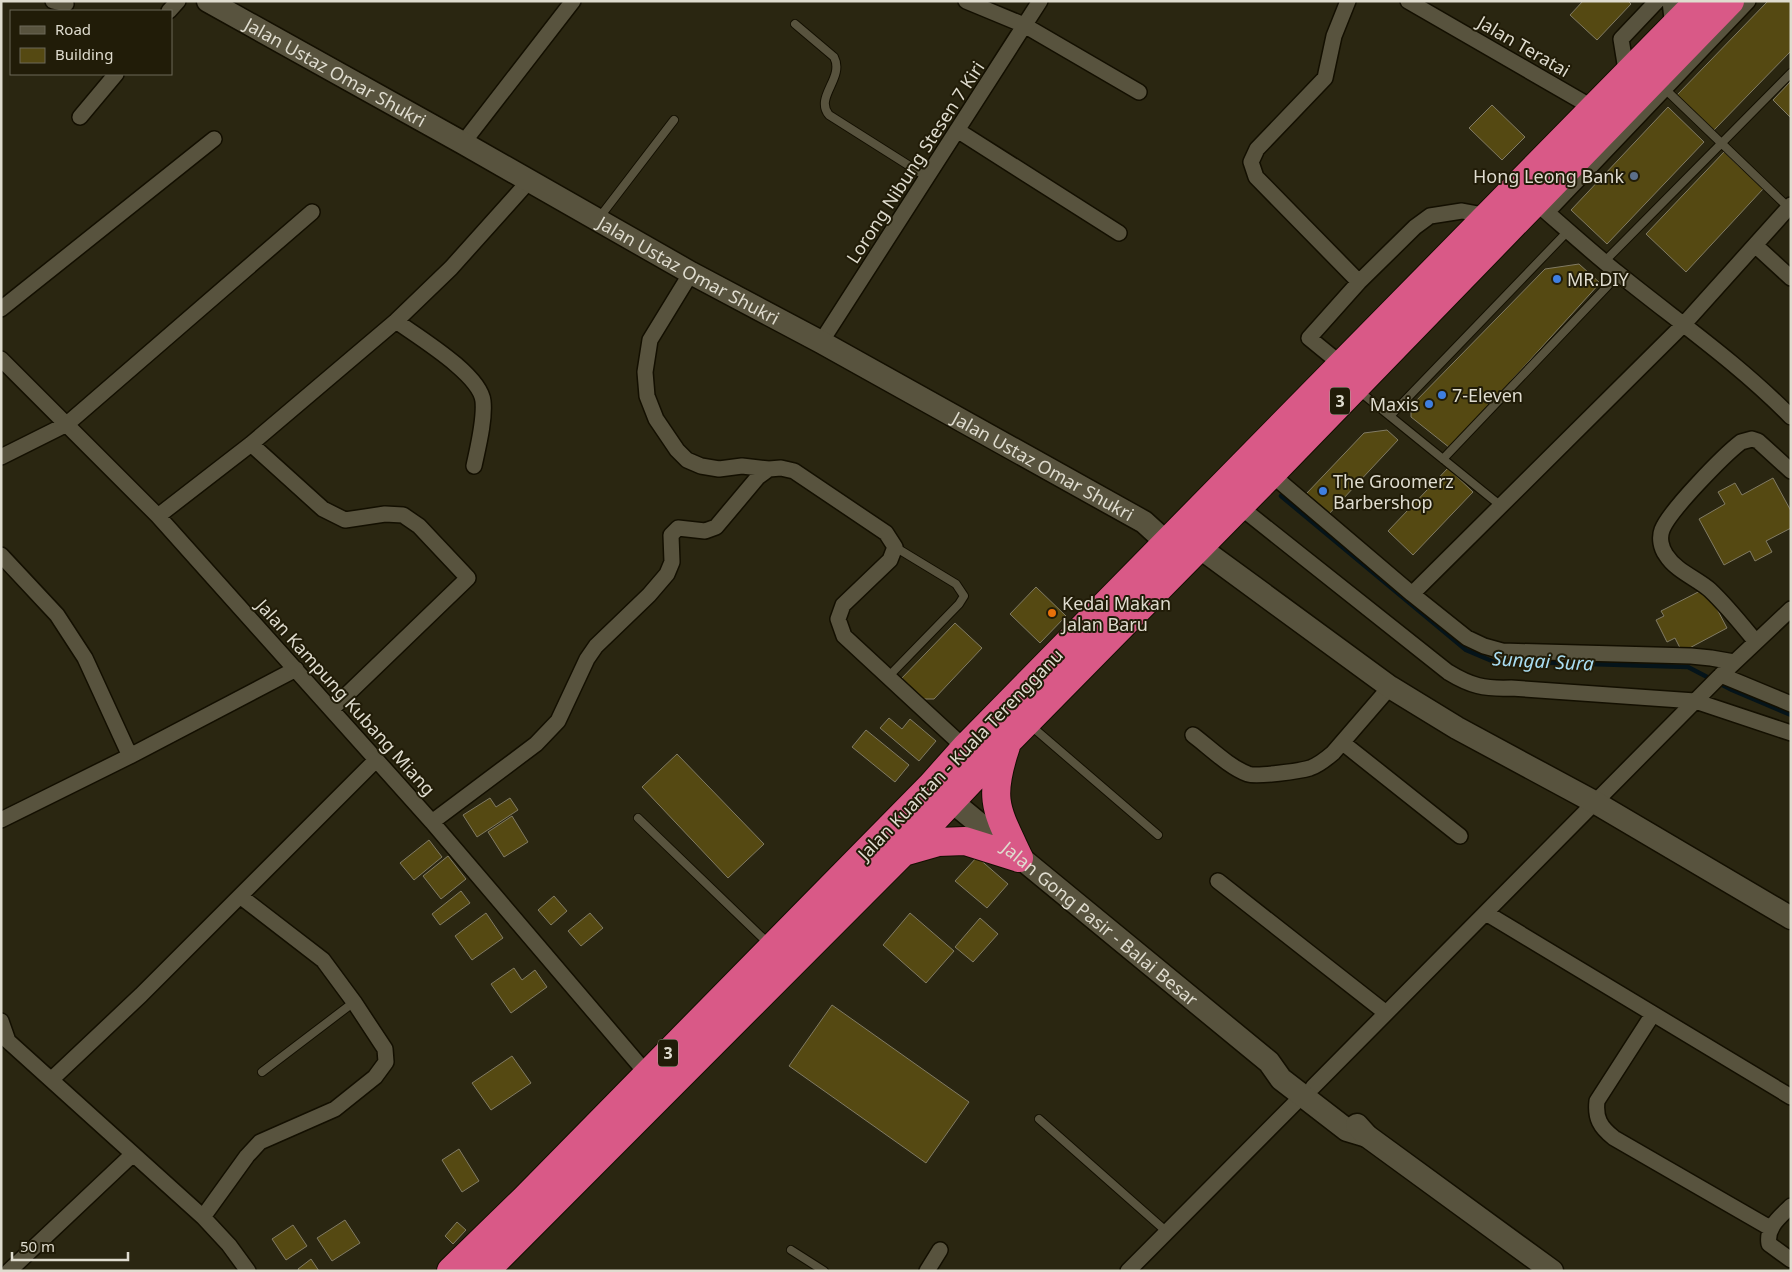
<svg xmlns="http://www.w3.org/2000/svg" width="1792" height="1272" viewBox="0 0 1792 1272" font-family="'Noto Sans',sans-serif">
  <rect width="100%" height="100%" fill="#2a2611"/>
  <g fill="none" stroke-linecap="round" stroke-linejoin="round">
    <path stroke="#05141a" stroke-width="4.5" d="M 1281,496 L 1466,650 L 1492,661 L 1688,667 L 1732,690 L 1791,715"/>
  </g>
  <path fill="#554912" stroke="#817b64" d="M 1583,1 L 1628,1 L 1631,4 L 1597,40 L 1570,15 Z
    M 1768,1 L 1791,1 L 1791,51 L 1714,130 L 1677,95 Z
    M 1791,81 L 1791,118 L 1773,100 Z
    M 1492,105 L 1525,137 L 1502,160 L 1469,128 Z
    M 1668,107 L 1704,142 L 1607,244 L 1571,210 Z
    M 1724,152 L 1763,189 L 1686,272 L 1646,234 Z
    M 1579,264 L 1600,283 L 1450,448 L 1411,417 L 1411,406 L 1545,269 Z
    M 1387,430 L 1398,440 L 1328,515 L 1306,494 L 1364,433 Z
    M 1448,468 L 1473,492 L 1413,555 L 1388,531 Z
    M 1773,478 L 1791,511 L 1791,528 L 1766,541 L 1772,552 L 1755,561 L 1750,551 L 1724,565 L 1699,519 L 1725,504 L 1718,492 L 1735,483 L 1742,495 Z
    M 1036,587 L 1066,616 L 1040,643 L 1010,614 Z
    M 1706,588 L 1727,628 L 1682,652 L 1675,638 L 1667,642 L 1656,620 L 1664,616 L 1661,611 Z
    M 955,623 L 982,648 L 934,699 L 919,699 L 899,681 Z
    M 889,718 L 902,729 L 910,719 L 936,741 L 919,761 L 880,728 Z
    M 866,730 L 909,765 L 895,782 L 852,747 Z
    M 677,754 L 764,844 L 728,878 L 642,787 Z
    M 490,798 L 496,807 L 510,798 L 518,810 L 477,837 L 463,815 Z
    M 512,816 L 528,842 L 504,857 L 488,832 Z
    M 429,840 L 442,857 L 414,880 L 400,863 Z
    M 448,856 L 466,879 L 441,899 L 423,876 Z
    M 977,857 L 1008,884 L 987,908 L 955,881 Z
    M 461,891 L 470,903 L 440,925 L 432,914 Z
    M 554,896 L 567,911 L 551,925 L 538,910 Z
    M 486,913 L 503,938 L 472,960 L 455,936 Z
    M 590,913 L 603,928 L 581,946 L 568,931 Z
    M 910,913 L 954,951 L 926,983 L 883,945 Z
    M 980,918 L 998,934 L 973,962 L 955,947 Z
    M 514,968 L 522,980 L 535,970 L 547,987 L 511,1013 L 491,984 Z
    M 832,1005 L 969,1102 L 926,1163 L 789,1066 Z
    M 512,1056 L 531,1083 L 491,1110 L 472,1083 Z
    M 459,1149 L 479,1181 L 462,1192 L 442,1160 Z
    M 345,1220 L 360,1243 L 332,1261 L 317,1238 Z
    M 457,1222 L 466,1230 L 453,1244 L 445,1236 Z
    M 293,1225 L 307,1246 L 286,1260 L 272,1239 Z
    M 311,1259 L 319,1271 L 299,1271 L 298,1269 Z"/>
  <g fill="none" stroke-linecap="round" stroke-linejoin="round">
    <defs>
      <path id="lane" d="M 795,24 L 834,57 C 845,78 814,97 829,115 L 927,177
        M 1665,89 L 1789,208
        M 599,218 L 674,120
        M 1604,262 L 1791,73
        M 1359,391 L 1501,506
        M 1390,416 L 1568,231
        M 1443,459 L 1619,274
        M 888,677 L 959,604 L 964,596 L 956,584 L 895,547
        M 1030,725 L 1158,835
        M 638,818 L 770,945
        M 262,1072 L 354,1002
        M 1039,1119 L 1167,1232
        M 791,1250 L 824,1271"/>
      <path id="street" d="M 53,1 L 66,4
        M 966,1 L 1024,25 L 1139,92
        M 1348,1 L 1334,36 L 1325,78 L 1257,149 L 1251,162 L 1256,177 L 1359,282
        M 1408,1 L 1595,109
        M 1670,1 L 1673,28
        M 169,11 L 178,1
        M 1627,76 L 1621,39 L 1657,1
        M 80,117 L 116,74
        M 957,130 L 1119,233
        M 463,143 L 573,1
        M 1535,202 C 1563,226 1590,251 1619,274 C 1677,321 1738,363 1791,417
        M 1547,212 L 1748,1
        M 1755,245 L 1791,278
        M 691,273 L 650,340 L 645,372 L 647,396 L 656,419 L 677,450 L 687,460 L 701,466 L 719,469 L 742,466 L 769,469
        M 1,309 L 214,139
        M 396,321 C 418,337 480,374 483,401 C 485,420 478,447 474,466
        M 821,342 L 1040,1
        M 1,359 L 158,516 L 432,822 L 647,1074
        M 1342,365 L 1309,338 L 1359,282 L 1415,227 L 1430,216 L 1462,211 L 1489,216
        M 251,444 L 323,509 L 345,520 L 385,514 L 403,515 L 419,526 L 468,578 L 332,709
        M 1,457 L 67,424 L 312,212
        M 1271,474 L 1412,594 L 1467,638 L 1484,646 L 1502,651 L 1691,656 L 1711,658 L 1734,662
        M 1239,506 L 1448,672 C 1471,686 1484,689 1511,688 L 1695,701 L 1791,733
        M 158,516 L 251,444 L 396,321 L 451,268 L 529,181
        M 1,555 L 57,615 L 85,658 L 130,756
        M 1412,594 L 1684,324 L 1791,205
        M 1756,642 C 1742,625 1727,606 1710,590 C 1696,578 1676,571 1666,555 C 1661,548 1659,538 1662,530 C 1669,511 1724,455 1741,442 L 1752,439 L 1758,441 L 1791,471
        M 1721,675 L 1791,704
        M 1193,735 C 1209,747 1229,767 1248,774 C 1257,777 1300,771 1310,768 C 1319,765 1326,759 1333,753 L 1390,687
        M 1343,743 L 1460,836
        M 1,820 L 130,756 L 296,669
        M 432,822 L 536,744 L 558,721 L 587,659 L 596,646 L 649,595 L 667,574 L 672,562 L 671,535 L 678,528 L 705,531 L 716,527 L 758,477 L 769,469 L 781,468 L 794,471 L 886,533 L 895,547 L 890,560 L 843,605 L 838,619 L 844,636 L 965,748
        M 1218,881 L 1386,1013
        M 1486,913 L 1791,1097
        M 1653,1014 L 1597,1101 C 1595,1118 1600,1127 1614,1138 L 1770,1228
        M 1,1021 L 8,1041 L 203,1217 L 229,1245 L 248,1271
        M 52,1079 L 141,995 L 376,760
        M 1313,1087 L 1721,675 L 1791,609
        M 1791,1206 C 1780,1217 1766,1227 1769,1244 L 1791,1260
        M 203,1217 L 247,1156 L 260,1142 L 335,1109 L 375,1077 L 386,1062 L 385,1049 L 354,1002 L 323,960 L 240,896
        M 9,1271 L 133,1154
        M 927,1271 L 940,1250
        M 1128,1271 L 1303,1095"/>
      <g id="secondary">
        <path id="s1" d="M 208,1 L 463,143 L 691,273 L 821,342 L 1144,522 L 1167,543"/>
        <path d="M 1199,547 L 1390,687 L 1457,728 L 1596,803 L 1791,918"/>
        <path id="s2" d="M 938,790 L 1269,1062 L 1281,1079 L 1347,1130 L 1367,1136"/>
        <path d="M 1357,1125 L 1367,1136 L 1552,1271"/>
      </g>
      <path id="highway" d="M 1006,746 C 988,800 996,809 1019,858
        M 903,852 L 938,842 L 965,841 L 1019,858
        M 451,1271 L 524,1200 L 932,785 L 965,748 L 1699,1
        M 485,1271 L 903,852 L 1007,742 L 1271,474 L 1730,1"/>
    </defs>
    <use href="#lane" stroke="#130f00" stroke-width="10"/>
    <use href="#street" stroke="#130f00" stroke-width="18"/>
    <use href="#secondary" stroke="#130f00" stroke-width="25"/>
    <use href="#highway" stroke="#130f00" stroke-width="30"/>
    <use href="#lane" stroke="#58533e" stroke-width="8"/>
    <use href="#street" stroke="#58533e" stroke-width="15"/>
    <use href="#secondary" stroke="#58533e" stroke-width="22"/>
    <use href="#highway" stroke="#d95987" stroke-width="28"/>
  </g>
  <circle fill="#5c6f8a" stroke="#211c08" stroke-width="2" cx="1634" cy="176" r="5"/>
  <g fill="#3f7fe0" stroke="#211c08" stroke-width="2">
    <circle cx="1557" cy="279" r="5"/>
    <circle cx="1442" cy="395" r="5"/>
    <circle cx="1429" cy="404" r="5"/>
    <circle cx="1323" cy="491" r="5"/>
  </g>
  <circle fill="#e8710a" stroke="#211c08" stroke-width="2" cx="1052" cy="613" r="5"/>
  <g text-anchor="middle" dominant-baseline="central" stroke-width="4" stroke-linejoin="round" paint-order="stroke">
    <g fill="#211c08" stroke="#a6a293" stroke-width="1">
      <rect x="1330" y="387.5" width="20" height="27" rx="4"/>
      <rect x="658" y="1039.5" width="20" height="27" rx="4"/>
    </g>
    <g font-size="16" font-weight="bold" fill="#dfdccf">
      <text x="1340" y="401">3</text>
      <text x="668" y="1053">3</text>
    </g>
    <g font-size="18" fill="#dfdccf" stroke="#211c08">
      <text transform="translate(1524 46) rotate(30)">Jalan Teratai</text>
      <text stroke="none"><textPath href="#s1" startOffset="146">Jalan Ustaz Omar Shukri</textPath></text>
      <text transform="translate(915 162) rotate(-57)">Lorong Nibung Stesen 7 Kiri</text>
      <text stroke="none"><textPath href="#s1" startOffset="551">Jalan Ustaz Omar Shukri</textPath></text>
      <text stroke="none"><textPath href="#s1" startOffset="956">Jalan Ustaz Omar Shukri</textPath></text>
      <text transform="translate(346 697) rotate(48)">Jalan Kampung Kubang Miang</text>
      <text transform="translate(960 754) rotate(-46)">Jalan Kuantan - Kuala Terengganu</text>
      <text stroke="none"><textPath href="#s2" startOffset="210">Jalan Gong Pasir - Balai Besar</textPath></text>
    </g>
    <g font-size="18" fill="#dfdccf" stroke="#211c08" text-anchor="start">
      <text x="1624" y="176" text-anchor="end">Hong Leong Bank</text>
      <text x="1567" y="279">MR.DIY</text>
      <text x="1452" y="395">7-Eleven</text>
      <text x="1419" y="404" text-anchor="end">Maxis</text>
      <text x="1333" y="481">The Groomerz<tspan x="1333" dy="21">Barbershop</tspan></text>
      <text x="1062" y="603">Kedai Makan<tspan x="1062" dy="21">Jalan Baru</tspan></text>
    </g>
    <g font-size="19" font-style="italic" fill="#a9ddf2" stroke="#211c08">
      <text transform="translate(1543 661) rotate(3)">Sungai Sura</text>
    </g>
  </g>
  <rect width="1792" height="1272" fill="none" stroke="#dfdccf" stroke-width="5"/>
  <rect x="10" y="10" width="162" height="65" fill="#211c08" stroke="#6d6958"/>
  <rect x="20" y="26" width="25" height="8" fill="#58533e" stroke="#6d6958"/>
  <text x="55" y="35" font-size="15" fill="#dfdccf">Road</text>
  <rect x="20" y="48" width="25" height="15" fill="#554912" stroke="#6d6958"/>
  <text x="55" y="60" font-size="15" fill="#dfdccf">Building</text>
  <path d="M12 1252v8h116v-8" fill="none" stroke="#dfdccf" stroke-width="2.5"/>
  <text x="20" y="1252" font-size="15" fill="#dfdccf" stroke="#211c08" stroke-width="4" paint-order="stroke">50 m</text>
</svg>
